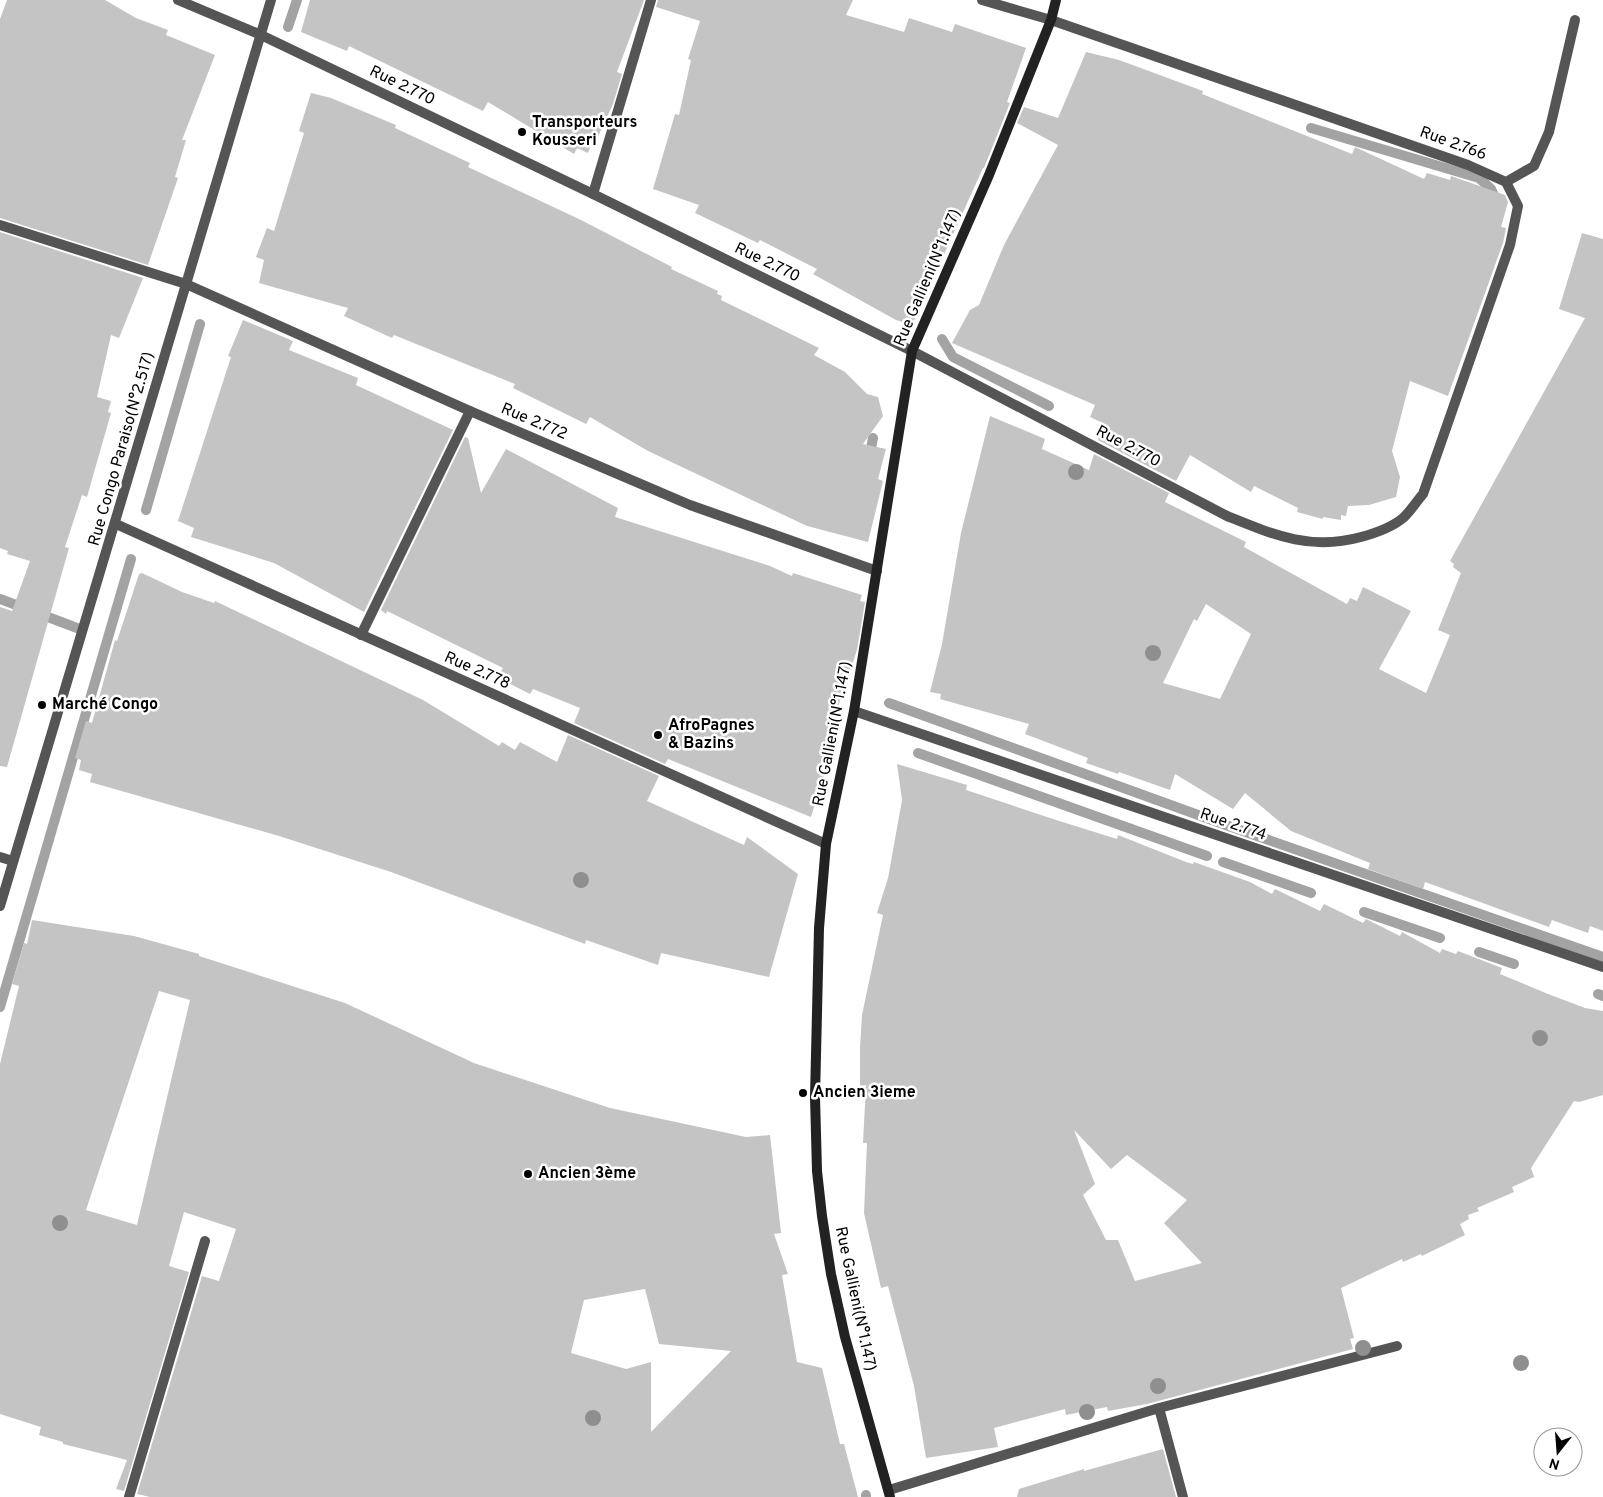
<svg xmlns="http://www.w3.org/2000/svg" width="1603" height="1497" viewBox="0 0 1603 1497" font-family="Overpass,sans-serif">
  <rect width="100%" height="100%" fill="#fff"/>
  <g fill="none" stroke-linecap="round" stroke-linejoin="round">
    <path stroke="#a3a3a3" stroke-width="10" d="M 288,27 L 297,0
      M 1311,128 L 1479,178 L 1491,189 L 1497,202
      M 942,339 L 953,357 L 1049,406
      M 869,459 L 873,438
      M 146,510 L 200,324
      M 0,599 L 27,609
      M 48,617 L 77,628
      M 889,703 L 1223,824 L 1603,957
      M 918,753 L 1207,856
      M 1223,862 L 1311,893
      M 1364,912 L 1440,938
      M 1479,952 L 1514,964
      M 1598,994 L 1603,996
      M 0,1007 L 131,559
      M 866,1495 L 866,1497"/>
  </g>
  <path fill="#c4c4c4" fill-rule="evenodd" d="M 7,0 L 105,0 L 136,18 L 168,30 L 166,35 L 215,55 L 182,140 L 186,140 L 175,177 L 178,178 L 148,265 L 0,218 L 0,19 Z
    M 310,0 L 644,0 L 617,72 L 622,74 L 613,104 L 596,141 L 593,140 L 588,153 L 577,148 L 574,154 L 488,102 L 483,111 L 349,46 L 347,51 L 301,32 Z
    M 658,0 L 853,0 L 846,15 L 904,32 L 909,18 L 952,32 L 955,24 L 1026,48 L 1007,102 L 1010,103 L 984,168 L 983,168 L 912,325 L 896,320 L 813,274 L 817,269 L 760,240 L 758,243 L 695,213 L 699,205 L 653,189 L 675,114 L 679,115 L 691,60 L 688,59 L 700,21 L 656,7 Z
    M 1086,52 L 1119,60 L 1203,91 L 1202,94 L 1352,154 L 1355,147 L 1424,179 L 1427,173 L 1450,180 L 1451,176 L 1505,195 L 1508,202 L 1501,227 L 1506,228 L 1503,243 L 1448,396 L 1410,381 L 1392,451 L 1400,477 L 1396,497 L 1369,505 L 1348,506 L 1346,516 L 1341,515 L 1341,520 L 1323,517 L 1323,519 L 1297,512 L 1298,508 L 1254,486 L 1251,492 L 1190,455 L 1176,481 L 1098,440 L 1103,423 L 1090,417 L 1095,405 L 952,343 L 970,310 L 979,305 L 1004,245 L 1058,145 L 1017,123 L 1024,107 L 1058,118 Z
    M 311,93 L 331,98 L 396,125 L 395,128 L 470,163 L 468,167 L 581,220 L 672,267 L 671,269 L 718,291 L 717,294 L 722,296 L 721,300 L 819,348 L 814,355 L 845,372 L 867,394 L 878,397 L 883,416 L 863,444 L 886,449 L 878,479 L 883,481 L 868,542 L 807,526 L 648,451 L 590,417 L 586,424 L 513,388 L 515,384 L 394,335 L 392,338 L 344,316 L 348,308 L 259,283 L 264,260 L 256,257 L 267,228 L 274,231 L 304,133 L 299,131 Z
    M 0,232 L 143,278 L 119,338 L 111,335 L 97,397 L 111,401 L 108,412 L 111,413 L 87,497 L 82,495 L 65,547 L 69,548 L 7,767 L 0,766 L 0,607 L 12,611 L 30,561 L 7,554 L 8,551 L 0,548 Z
    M 1582,233 L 1603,239 L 1603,931 L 1590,926 L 1588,933 L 1552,920 L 1549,927 L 1425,882 L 1423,889 L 1368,869 L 1370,863 L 1291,831 L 1245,793 L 1233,809 L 1175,774 L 1170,790 L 1119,772 L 1118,774 L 1086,763 L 1088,758 L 1025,734 L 1029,724 L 940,699 L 941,694 L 930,692 L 942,644 L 961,533 L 990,416 L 1045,439 L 1042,449 L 1089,470 L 1094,454 L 1169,493 L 1165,502 L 1246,542 L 1244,547 L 1347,604 L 1350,598 L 1357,601 L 1363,587 L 1411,611 L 1379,669 L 1426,693 L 1450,635 L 1438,630 L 1461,573 L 1453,567 L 1454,564 L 1450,561 L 1585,318 L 1559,309 ZM 1206,604 L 1251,634 L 1220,699 L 1163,683 L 1194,619 L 1197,621 Z
    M 243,320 L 293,341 L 289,350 L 358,378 L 356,385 L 453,430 L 364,612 L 274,563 L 191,537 L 194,528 L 178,521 L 231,357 L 228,356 Z
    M 465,437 L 468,438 L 481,493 L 506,449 L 618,508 L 615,517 L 770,566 L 792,576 L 793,573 L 862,595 L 860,601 L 865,602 L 857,650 L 830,731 L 837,733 L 811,817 L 668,759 L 665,764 L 574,723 L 580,708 L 533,689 L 530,694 L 497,677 L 503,668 L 387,611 L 386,614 L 381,610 Z
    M 142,573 L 182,592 L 214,603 L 215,601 L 423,700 L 499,746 L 502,742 L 515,750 L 520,742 L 557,762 L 568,735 L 659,776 L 647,801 L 744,845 L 747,837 L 798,874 L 769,977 L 661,953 L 658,965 L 586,940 L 585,944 L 391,872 L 279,836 L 90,782 L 92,774 L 79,770 L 81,760 L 75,758 L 86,721 L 92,723 L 115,640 L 117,641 L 139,574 Z
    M 897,764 L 967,785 L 966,790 L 1053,819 L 1117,839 L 1118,835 L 1186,862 L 1193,864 L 1194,862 L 1250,882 L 1272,894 L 1275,889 L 1320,911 L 1324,904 L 1363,923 L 1366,919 L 1400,936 L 1402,932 L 1440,953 L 1442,949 L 1456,954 L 1458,951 L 1502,968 L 1500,974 L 1548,994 L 1585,1008 L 1603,1011 L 1603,1095 L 1579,1102 L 1574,1101 L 1531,1168 L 1534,1177 L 1512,1187 L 1514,1192 L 1477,1208 L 1479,1211 L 1468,1215 L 1469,1219 L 1460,1224 L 1465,1235 L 1422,1256 L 1421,1254 L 1403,1262 L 1402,1259 L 1341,1288 L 1354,1338 L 1350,1339 L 1353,1349 L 1147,1404 L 1108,1411 L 1107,1407 L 1066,1415 L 1065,1409 L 994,1428 L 998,1447 L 926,1458 L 914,1386 L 888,1286 L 881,1288 L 864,1213 L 867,1143 L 863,1143 L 866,1085 L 860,1086 L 860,1048 L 862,1015 L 883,915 L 877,913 L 888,878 L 902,800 ZM 1074,1130 L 1111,1169 L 1127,1155 L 1187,1200 L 1164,1223 L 1202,1263 L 1135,1281 L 1118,1240 L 1106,1240 L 1083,1195 L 1095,1184 Z
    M 32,920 L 134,936 L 199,954 L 199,956 L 345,1003 L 474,1063 L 610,1108 L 746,1137 L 770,1135 L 781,1233 L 774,1234 L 788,1274 L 782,1275 L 797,1362 L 822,1368 L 840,1444 L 844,1444 L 858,1497 L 150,1497 L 137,1494 L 202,1276 L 219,1281 L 236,1229 L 184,1212 L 169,1266 L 189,1272 L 124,1491 L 116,1489 L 127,1460 L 63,1444 L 63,1442 L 39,1435 L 41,1427 L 0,1414 L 0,1064 L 19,986 L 12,984 L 24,943 L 27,944 ZM 159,991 L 190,1000 L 137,1225 L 86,1210 ZM 645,1289 L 659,1344 L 731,1351 L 651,1432 L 651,1362 L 626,1369 L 571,1353 L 584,1300 Z
    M 1163,1449 L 1176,1497 L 1017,1497 L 1019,1489 L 1084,1469 L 1084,1471 Z"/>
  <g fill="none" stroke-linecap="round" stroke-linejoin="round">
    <path stroke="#555" stroke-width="10" d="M 186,284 L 470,411 L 690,505 L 877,571
      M 116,524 L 826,844
      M 0,857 L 13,861"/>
    <path stroke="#555" stroke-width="10" d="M 1506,182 L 1534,166 L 1549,132 L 1575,20
      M 593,194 L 651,0
      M 0,225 L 186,284
      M 912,351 L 1227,516 C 1274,535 1310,551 1361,537 C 1376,533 1391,528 1403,518 C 1410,512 1416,502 1423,494 L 1510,245 L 1518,206 L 1506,182 L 1468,165 L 1051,20 L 982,0
      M 361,635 L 470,411
      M 854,711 L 1603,967
      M 1159,1408 L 1183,1497
      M 889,1490 L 1159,1408 L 1397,1346
      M 129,1497 L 205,1241"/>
    <path stroke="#555" stroke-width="10" d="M 178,0 L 261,35 L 593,194 L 912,351
      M 0,906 L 271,0"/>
    <path stroke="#222" stroke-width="10" d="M 890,1497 L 845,1337 L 831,1274 L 822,1216 L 817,1171 L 815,1097 L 819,928 L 826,844 L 854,711 L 912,351 L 989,175 L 1051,20 L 1056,0"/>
  </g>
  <g fill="#8f8f8f">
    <circle cx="1076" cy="472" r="8"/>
    <circle cx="1153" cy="653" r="8"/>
    <circle cx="581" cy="880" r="8"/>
    <circle cx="1540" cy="1038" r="8"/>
    <circle cx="60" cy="1223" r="8"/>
    <circle cx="1363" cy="1348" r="8"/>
    <circle cx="1521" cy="1363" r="8"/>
    <circle cx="1158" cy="1386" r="8"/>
    <circle cx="1087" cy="1412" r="8"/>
    <circle cx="593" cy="1418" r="8"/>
  </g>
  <g fill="#000" stroke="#fff" stroke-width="2">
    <circle cx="522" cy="132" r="5"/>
    <circle cx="42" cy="705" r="5"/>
    <circle cx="658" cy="735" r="5"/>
    <circle cx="803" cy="1093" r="5"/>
    <circle cx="528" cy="1174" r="5"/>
  </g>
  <g text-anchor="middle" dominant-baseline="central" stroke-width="5" stroke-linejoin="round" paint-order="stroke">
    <g font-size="16" fill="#000" stroke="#fff">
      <text transform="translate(402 86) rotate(26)">Rue 2.770</text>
      <text transform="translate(1453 144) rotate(20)">Rue 2.766</text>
      <text transform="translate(767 263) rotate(26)">Rue 2.770</text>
      <text transform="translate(928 278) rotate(-67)">Rue Gallieni(N°1.147)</text>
      <text transform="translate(534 422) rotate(23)">Rue 2.772</text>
      <text transform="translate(1128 447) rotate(28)">Rue 2.770</text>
      <text transform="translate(122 449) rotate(-74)">Rue Congo Paraiso(N°2.517)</text>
      <text transform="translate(477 671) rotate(24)">Rue 2.778</text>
      <text transform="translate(833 734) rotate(-79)">Rue Gallieni(N°1.147)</text>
      <text transform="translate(1233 825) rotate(19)">Rue 2.774</text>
      <text transform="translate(855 1299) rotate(78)">Rue Gallieni(N°1.147)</text>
    </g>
    <g font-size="16" font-weight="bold" fill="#000" stroke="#fff" text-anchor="start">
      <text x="532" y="123">Transporteurs<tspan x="532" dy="18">Kousseri</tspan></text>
      <text x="52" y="705">Marché Congo</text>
      <text x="668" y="726">AfroPagnes<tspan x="668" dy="18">&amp; Bazins</tspan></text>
      <text x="813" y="1093">Ancien 3ieme</text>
      <text x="538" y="1174">Ancien 3ème</text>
    </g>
  </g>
  <g transform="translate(1558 1452) rotate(197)"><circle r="24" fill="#ffffff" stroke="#999999"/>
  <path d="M0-4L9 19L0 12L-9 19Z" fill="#000000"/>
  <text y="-8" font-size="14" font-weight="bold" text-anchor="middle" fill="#000000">N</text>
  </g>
</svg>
